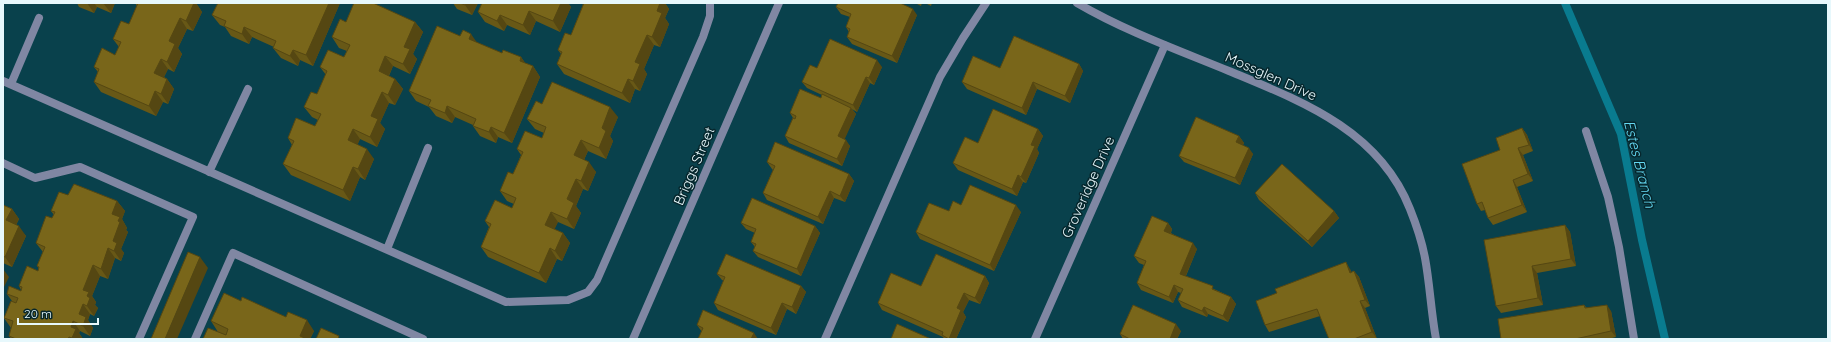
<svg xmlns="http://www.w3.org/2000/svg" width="1831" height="342" viewBox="0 0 1831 342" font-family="Quicksand,sans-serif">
  <rect width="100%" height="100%" fill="#09414c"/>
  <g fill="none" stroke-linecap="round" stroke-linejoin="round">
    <path stroke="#097b8f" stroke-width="8" d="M 1565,3 L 1621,134 L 1642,240 L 1665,339"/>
    <path stroke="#8087a3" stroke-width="8" d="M 3,81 L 506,302 L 568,300 L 588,292 L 597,280 L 703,37 L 710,16 L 710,3
      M 11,84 L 39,18
      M 1586,131 L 1608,197 L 1619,247 L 1634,339
      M 3,163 L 35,178 L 80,167 L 193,217 L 139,339
      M 209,172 L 248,89
      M 387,249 L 428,148
      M 195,339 L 233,253 L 423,339
      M 825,339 L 940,77 L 963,38 L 986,3"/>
    <path stroke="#8087a3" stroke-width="8" d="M 1077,3 C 1125,31 1178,50 1229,71 C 1301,101 1379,130 1410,209 C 1416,224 1422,242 1425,258 C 1430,285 1431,312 1436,339
      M 1035,339 L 1165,45"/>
    <path stroke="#8087a3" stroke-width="8" d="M 633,339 L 779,3"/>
  </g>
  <path fill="#685816" d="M 77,3 L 115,3 L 111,13 L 97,7 L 94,13 L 79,7 Z
    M 135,3 L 196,3 L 202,12 L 193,31 L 187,29 L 178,48 L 182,54 L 174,72 L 168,69 L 164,77 L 167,79 L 174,89 L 168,104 L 163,102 L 156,116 L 101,92 L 94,82 L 98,72 L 94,67 L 115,55 L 119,47 L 113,39 L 129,24 L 137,6 Z
    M 218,3 L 340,3 L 313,66 L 300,60 L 298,66 L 281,58 L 273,48 L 274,47 L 252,37 L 249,44 L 231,36 L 225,27 L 220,25 L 212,15 Z
    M 453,3 L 478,3 L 472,15 L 457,9 Z
    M 482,3 L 568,3 L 571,7 L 560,32 L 536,21 L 530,35 L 507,25 L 504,31 L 485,22 L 478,12 Z
    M 582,3 L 665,3 L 669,9 L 665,18 L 669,24 L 660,47 L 654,45 L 644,69 L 647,74 L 640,91 L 635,89 L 630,103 L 564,74 L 557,64 L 561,54 L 558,50 L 571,35 L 583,5 Z
    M 915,3 L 922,3 L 921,6 Z
    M 925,3 L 932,3 L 931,6 Z
    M 836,7 L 917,15 L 897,63 L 852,44 L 847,37 L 849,32 L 846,27 L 850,17 L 841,14 Z
    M 346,22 L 415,22 L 423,32 L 413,54 L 417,59 L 410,74 L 393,66 L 389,76 L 395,79 L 403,89 L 395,105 L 389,103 L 380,123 L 385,129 L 377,147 L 360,139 L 357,145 L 374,159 L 365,180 L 360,177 L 350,201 L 291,175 L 283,164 L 292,145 L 288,138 L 315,126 L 318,120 L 312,117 L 304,107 L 317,94 L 326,75 L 320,67 L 344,57 L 347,51 L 339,48 L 332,37 Z
    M 460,36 L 502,53 L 521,57 L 525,63 L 533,66 L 540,77 L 512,143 L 498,137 L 496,143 L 480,136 L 473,126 L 473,125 L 455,117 L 452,123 L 436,116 L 429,107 L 416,101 L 409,91 Z
    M 1079,64 L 1083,71 L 1070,103 L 1037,89 L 1026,115 L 967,89 L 962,82 Z
    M 882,67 L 874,85 L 870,83 L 857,112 L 852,109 L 856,114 L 844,139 L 850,146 L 842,166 L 789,143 L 785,136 L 793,118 L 790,113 L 821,98 L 822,95 L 807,88 L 802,82 L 817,68 Z
    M 542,104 L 618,117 L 610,136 L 613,141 L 606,159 L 588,151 L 584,160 L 596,172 L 588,191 L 583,189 L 576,206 L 581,213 L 574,229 L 558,222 L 554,229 L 563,233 L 570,243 L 562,261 L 557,259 L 546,283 L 488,257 L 481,247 L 489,227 L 485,221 L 512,208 L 514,204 L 507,201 L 500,191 L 513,174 L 521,155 L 517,149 L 542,138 L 544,133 L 535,129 L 527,119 Z
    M 1522,128 L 1527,135 L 1533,151 L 1523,155 L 1533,181 L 1517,187 L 1527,212 L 1493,225 L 1488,218 L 1485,210 L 1481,211 L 1477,204 L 1500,150 Z
    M 1038,129 L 1043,136 L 1037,149 L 1039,153 L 1026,183 L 1023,182 L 1017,196 L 958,170 L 953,163 L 978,143 Z
    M 1239,136 L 1244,143 L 1243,145 L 1253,154 L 1240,185 L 1184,162 L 1179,156 Z
    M 767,162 L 849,174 L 854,181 L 845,202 L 834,198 L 823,224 L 767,200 L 763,193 L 773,170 L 772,169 Z
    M 1255,193 L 1334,211 L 1339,218 L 1312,247 L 1259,200 Z
    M 68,195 L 117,201 L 125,211 L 122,219 L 127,228 L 126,230 L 128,232 L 121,249 L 124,253 L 121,261 L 115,258 L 108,279 L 100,276 L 92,296 L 96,302 L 95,305 L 98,308 L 94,316 L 90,314 L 88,320 L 93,328 L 90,336 L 80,331 L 79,333 L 83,339 L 11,339 L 9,336 L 11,328 L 4,318 L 12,301 L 7,294 L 21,291 L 21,290 L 19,286 L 38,271 L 39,268 L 37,266 L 43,252 L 36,243 L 52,218 L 54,215 L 51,211 Z
    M 3,205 L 12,209 L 19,219 L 16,225 L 26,236 L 12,267 L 3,263 Z
    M 961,205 L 1021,212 L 994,271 L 920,239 L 916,232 L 949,211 Z
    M 741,223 L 815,226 L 820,233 L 801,276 L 758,257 L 753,251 L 755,247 L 751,242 L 755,233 L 746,229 Z
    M 1168,223 L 1172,229 L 1171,233 L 1197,249 L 1186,276 L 1231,297 L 1236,304 L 1228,322 L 1208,314 L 1207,317 L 1182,307 L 1178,300 L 1181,293 L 1178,292 L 1173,303 L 1141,290 L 1137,283 L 1144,265 L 1139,263 L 1134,256 Z
    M 1565,225 L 1570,232 L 1576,266 L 1537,273 L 1543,305 L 1501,313 L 1496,306 Z
    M 1350,269 L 1351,272 L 1354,271 L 1359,277 L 1370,306 L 1365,308 L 1377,339 L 1329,339 L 1320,316 L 1269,332 L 1265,325 Z
    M 717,274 L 801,286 L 806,292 L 796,314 L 787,309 L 776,335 L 718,310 L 714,303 L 724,281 L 722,280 Z
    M 985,276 L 989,283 L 980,304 L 969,300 L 963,312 L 966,317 L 956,339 L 944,339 L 943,337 L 882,310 L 878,303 L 921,286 Z
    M 241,301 L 314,331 L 310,339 L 203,339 L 226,335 L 218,332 L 211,321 Z
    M 1584,305 L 1587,308 L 1611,311 L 1616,337 L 1608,339 L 1501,339 Z
    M 697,325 L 758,339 L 702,332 Z
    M 1181,331 L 1177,339 L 1123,339 L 1120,334 Z"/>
  <path fill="#554712" d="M 87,3 L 94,3 L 97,7 L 94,13 Z
    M 103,3 L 115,3 L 111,13 Z
    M 191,3 L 196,3 L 202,12 L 193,31 L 186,21 Z
    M 329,3 L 340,3 L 313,66 L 306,55 Z
    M 466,3 L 478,3 L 472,15 L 465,5 Z
    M 561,3 L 568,3 L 571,7 L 560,32 L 553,21 Z
    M 660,3 L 665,3 L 669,9 L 665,18 L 669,24 L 660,47 L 652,37 L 657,11 Z
    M 913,9 L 917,15 L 897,63 L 892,56 Z
    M 529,11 L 536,21 L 530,35 L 523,25 Z
    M 500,15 L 507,25 L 504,31 L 497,21 Z
    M 180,18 L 187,29 L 178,48 L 182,54 L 174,72 L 167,62 L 169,41 Z
    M 415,22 L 423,32 L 413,54 L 417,59 L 410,74 L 403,64 L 404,47 Z
    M 244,27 L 252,37 L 249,44 L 242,34 Z
    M 471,34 L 478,44 L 469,39 Z
    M 647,35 L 654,45 L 644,69 L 647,74 L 640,91 L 633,81 L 635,62 Z
    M 293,50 L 300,60 L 298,66 L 290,56 Z
    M 385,56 L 393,66 L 386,82 L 379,71 Z
    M 521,57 L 528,67 L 520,61 Z
    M 161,59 L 168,69 L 161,83 L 154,73 Z
    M 877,60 L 882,67 L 874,85 L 869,78 Z
    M 1079,64 L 1083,71 L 1070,103 L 1065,96 Z
    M 533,66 L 540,77 L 512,143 L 504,133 Z
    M 866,77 L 870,83 L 857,112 L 853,105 Z
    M 167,79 L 174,89 L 168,104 L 161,94 Z
    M 395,79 L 403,89 L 395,105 L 388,95 Z
    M 628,79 L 635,89 L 630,103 L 622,93 Z
    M 1033,82 L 1037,89 L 1026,115 L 1022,108 Z
    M 155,91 L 163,102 L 156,116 L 149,106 Z
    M 382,92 L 389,103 L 380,123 L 385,129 L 377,147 L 370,137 L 371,116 Z
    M 447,106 L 455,117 L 452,123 L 445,113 Z
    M 610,107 L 618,117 L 610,136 L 613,141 L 606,159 L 599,148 L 602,128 Z
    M 851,108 L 856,114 L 843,143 L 838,136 Z
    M 491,127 L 498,137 L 496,143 L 489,132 Z
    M 1522,128 L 1527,135 L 1533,151 L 1529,145 Z
    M 353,129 L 360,139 L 355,151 L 348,140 Z
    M 1038,129 L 1043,136 L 1037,149 L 1039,153 L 1026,183 L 1021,177 L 1031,145 Z
    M 1239,136 L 1244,143 L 1241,149 L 1236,142 Z
    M 581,140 L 588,151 L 581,166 L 574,155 Z
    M 846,140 L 850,146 L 842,166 L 837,159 Z
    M 1249,148 L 1253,154 L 1240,185 L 1235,178 Z
    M 1518,148 L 1523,155 L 1533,181 L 1528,174 Z
    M 367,149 L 374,159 L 365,180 L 358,169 Z
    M 589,162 L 596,172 L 588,191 L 581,181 Z
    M 353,167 L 360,177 L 350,201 L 343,190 Z
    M 849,174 L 854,181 L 845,202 L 840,196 Z
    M 1018,175 L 1023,182 L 1017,196 L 1012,189 Z
    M 576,179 L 583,189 L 576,206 L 581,213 L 574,229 L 567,219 L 567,199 Z
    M 1513,180 L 1517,187 L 1527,212 L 1522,205 Z
    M 830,191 L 834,198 L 823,224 L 818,217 Z
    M 117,201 L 125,211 L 122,219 L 127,228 L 126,230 L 128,232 L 121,249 L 124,253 L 121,261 L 114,251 L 113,241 L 112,214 Z
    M 1016,205 L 1021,212 L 994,271 L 990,265 Z
    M 12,209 L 19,219 L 13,231 L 6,220 Z
    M 1334,211 L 1339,218 L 1312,247 L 1308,241 Z
    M 551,212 L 558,222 L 552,235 L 545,225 Z
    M 1168,223 L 1172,229 L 1169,237 L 1164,231 Z
    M 1565,225 L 1570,232 L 1576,266 L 1571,259 Z
    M 19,226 L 26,236 L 12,267 L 5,257 Z
    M 815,226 L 820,233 L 801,276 L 797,269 Z
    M 563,233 L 570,243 L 562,261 L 555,251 Z
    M 1193,243 L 1197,249 L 1184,280 L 1180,274 Z
    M 108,248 L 115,258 L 108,279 L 101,269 Z
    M 550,248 L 557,259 L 546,283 L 539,273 Z
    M 200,257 L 208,268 L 177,339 L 165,339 Z
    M 1346,262 L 1350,269 L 1354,279 L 1350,273 Z
    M 93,265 L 100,276 L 92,296 L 96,302 L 95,305 L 98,308 L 94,316 L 87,306 L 83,290 Z
    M 1532,266 L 1537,273 L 1543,305 L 1538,298 Z
    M 3,269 L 9,277 L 3,289 Z
    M 1354,271 L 1359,277 L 1370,306 L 1365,300 Z
    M 985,276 L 989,283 L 980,304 L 975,298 Z
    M 1174,285 L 1178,292 L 1173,303 L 1169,297 Z
    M 801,286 L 806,292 L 796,314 L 792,307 Z
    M 964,293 L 969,300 L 963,312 L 966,317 L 956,339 L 949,339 L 957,308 Z
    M 1231,297 L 1236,304 L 1228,322 L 1223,316 Z
    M 1360,301 L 1365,308 L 1377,339 L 1372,332 Z
    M 782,303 L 787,309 L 776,335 L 771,328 Z
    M 83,304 L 90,314 L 88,320 L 93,328 L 90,336 L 83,326 L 79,314 Z
    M 1607,305 L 1611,311 L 1616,337 L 1611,331 Z
    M 1204,307 L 1208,314 L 1207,317 L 1202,311 Z
    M 307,320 L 314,331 L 310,339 L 302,339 L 300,336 Z
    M 73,321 L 80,331 L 79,333 L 83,339 L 73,339 L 72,338 L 71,327 Z
    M 1176,324 L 1181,331 L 1177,339 L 1170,339 Z
    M 754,333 L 758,339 L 751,339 Z"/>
  <path fill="#79661a" stroke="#554712" d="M 138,3 L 194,3 L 186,21 L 180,18 L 169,41 L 175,44 L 167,62 L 161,59 L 154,73 L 167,79 L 161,94 L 155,91 L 149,106 L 94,82 L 99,69 L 94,67 L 102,48 L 115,55 L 121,42 L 113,39 L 121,21 L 129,24 Z
    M 218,3 L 329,3 L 306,55 L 293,50 L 290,56 L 273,48 L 276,41 L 244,27 L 242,34 L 224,26 L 226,21 L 212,15 Z
    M 354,3 L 373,3 L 415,22 L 404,47 L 410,49 L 403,64 L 385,56 L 379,71 L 395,79 L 388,95 L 382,92 L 371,116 L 378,119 L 370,137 L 353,129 L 348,140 L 367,149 L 358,169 L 353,167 L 343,190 L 283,164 L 294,141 L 288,138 L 296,118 L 315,126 L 321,114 L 304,107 L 311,92 L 317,94 L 327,71 L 320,67 L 328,50 L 344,57 L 350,45 L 332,37 L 340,19 L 346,22 Z
    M 460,3 L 466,3 L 465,5 Z
    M 482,3 L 561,3 L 553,21 L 529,11 L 523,25 L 500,15 L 497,21 L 478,12 Z
    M 584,3 L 660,3 L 657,11 L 662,13 L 652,37 L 647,35 L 635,62 L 640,64 L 633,81 L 628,79 L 622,93 L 557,64 L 562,52 L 558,50 L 565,33 L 571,35 Z
    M 838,3 L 900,3 L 913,9 L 892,56 L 847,37 L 850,29 L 846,27 L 851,14 L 836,7 Z
    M 437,26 L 460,36 L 463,30 L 471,34 L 469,39 L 502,53 L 503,50 L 521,57 L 520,61 L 533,66 L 504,133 L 491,127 L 489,132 L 473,126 L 476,119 L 447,106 L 445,113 L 428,106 L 431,100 L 409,91 Z
    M 1014,36 L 1079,64 L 1065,96 L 1033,82 L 1022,108 L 962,82 L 973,56 L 1000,68 Z
    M 830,39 L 877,60 L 869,78 L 866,77 L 853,105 L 802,82 L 810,65 L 817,68 Z
    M 552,82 L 610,107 L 602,128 L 606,131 L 599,148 L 581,140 L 574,155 L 589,162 L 581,181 L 576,179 L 567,199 L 574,203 L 567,219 L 551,212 L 545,225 L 563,233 L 555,251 L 550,248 L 539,273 L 481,247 L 491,224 L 485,221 L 495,200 L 512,208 L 516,198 L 500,191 L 508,172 L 513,174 L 523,152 L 517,149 L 525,131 L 542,138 L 546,127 L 527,119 L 536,101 L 542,104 Z
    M 800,89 L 821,98 L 822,94 L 851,108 L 838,136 L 846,140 L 837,159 L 785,136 L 793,118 L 795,119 L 796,116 L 790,113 Z
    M 993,109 L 1038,129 L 1031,145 L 1035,146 L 1021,177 L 1018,175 L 1012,189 L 953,163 L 965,137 L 978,143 Z
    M 1196,117 L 1239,136 L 1236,142 L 1249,148 L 1235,178 L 1179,156 Z
    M 1522,128 L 1529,145 L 1518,148 L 1528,174 L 1513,180 L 1522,205 L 1488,218 L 1482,202 L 1477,204 L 1462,164 L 1500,150 L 1496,138 Z
    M 775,142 L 849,174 L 840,196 L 830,191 L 818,217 L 763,193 L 775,166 L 767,162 Z
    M 1282,164 L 1334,211 L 1308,241 L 1255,193 Z
    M 74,184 L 117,201 L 112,214 L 120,217 L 118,221 L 120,222 L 113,241 L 117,243 L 114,251 L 108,248 L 101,269 L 93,265 L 83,290 L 89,292 L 87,296 L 90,298 L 87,306 L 83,304 L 79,314 L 86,317 L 83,326 L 73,321 L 71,327 L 76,329 L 72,338 L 69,337 L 68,339 L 16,339 L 9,336 L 13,321 L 4,318 L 11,301 L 16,303 L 18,298 L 7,294 L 9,286 L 21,291 L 22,287 L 19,286 L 27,266 L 38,271 L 39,267 L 37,266 L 45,247 L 36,243 L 46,216 L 52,218 L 55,212 L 51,211 L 59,192 L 68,195 Z
    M 970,185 L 1016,205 L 990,265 L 916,232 L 929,203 L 949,211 L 953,201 L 961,205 Z
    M 752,198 L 815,226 L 797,269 L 753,251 L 756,244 L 751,242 L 756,229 L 741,223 Z
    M 3,205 L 12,209 L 6,220 L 19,226 L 5,257 L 3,256 Z
    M 1152,216 L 1168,223 L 1164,231 L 1193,243 L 1180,274 L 1213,286 L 1212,289 L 1231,297 L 1223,316 L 1204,307 L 1202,311 L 1178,300 L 1183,289 L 1174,285 L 1169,297 L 1137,283 L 1146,261 L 1134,256 Z
    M 1565,225 L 1571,259 L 1532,266 L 1538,298 L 1496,306 L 1484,240 Z
    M 188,252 L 200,257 L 165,339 L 151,339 Z
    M 726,254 L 801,286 L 792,307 L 782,303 L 771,328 L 714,303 L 725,277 L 717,274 Z
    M 936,254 L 985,276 L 975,298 L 964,293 L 957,308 L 961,310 L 949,339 L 942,335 L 943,332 L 878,303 L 891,273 L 921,286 Z
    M 1346,262 L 1350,273 L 1354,271 L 1365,300 L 1360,301 L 1372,332 L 1354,339 L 1329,339 L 1317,309 L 1265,325 L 1256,301 L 1277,293 L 1275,289 Z
    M 224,293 L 241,301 L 242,297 L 286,317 L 288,312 L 307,320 L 300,336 L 307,339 L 203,339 L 208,328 L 226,335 L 228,329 L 211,321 Z
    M 1133,305 L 1176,324 L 1170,339 L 1130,339 L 1120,334 Z
    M 1584,305 L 1585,308 L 1607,305 L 1611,331 L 1575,339 L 1501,339 L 1498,319 Z
    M 703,310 L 754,333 L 751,339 L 698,339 L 703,328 L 697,325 Z
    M 897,324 L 931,339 L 891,339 Z
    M 321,328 L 339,336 L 338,339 L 316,339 Z"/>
  <g text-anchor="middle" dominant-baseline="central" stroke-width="3" stroke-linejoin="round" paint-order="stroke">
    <g font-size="14" fill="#e7f8fc" stroke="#06262c">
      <text transform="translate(1271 76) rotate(24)">Mossglen Drive</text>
      <text transform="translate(694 166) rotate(-67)">Briggs Street</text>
      <text transform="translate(1088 187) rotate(-66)">Groveridge Drive</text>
    </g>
    <g font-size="15" font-style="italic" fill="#63d8f2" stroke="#06262c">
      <text transform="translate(1640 164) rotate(76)">Estes Branch</text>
    </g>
  </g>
  <rect width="1831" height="342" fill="none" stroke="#e7f8fc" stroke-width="8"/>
  <path d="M18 318v6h80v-6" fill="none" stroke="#e7f8fc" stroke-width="2"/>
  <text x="24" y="318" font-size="12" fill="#e7f8fc" stroke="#06262c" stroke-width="3" paint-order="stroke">20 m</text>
</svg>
